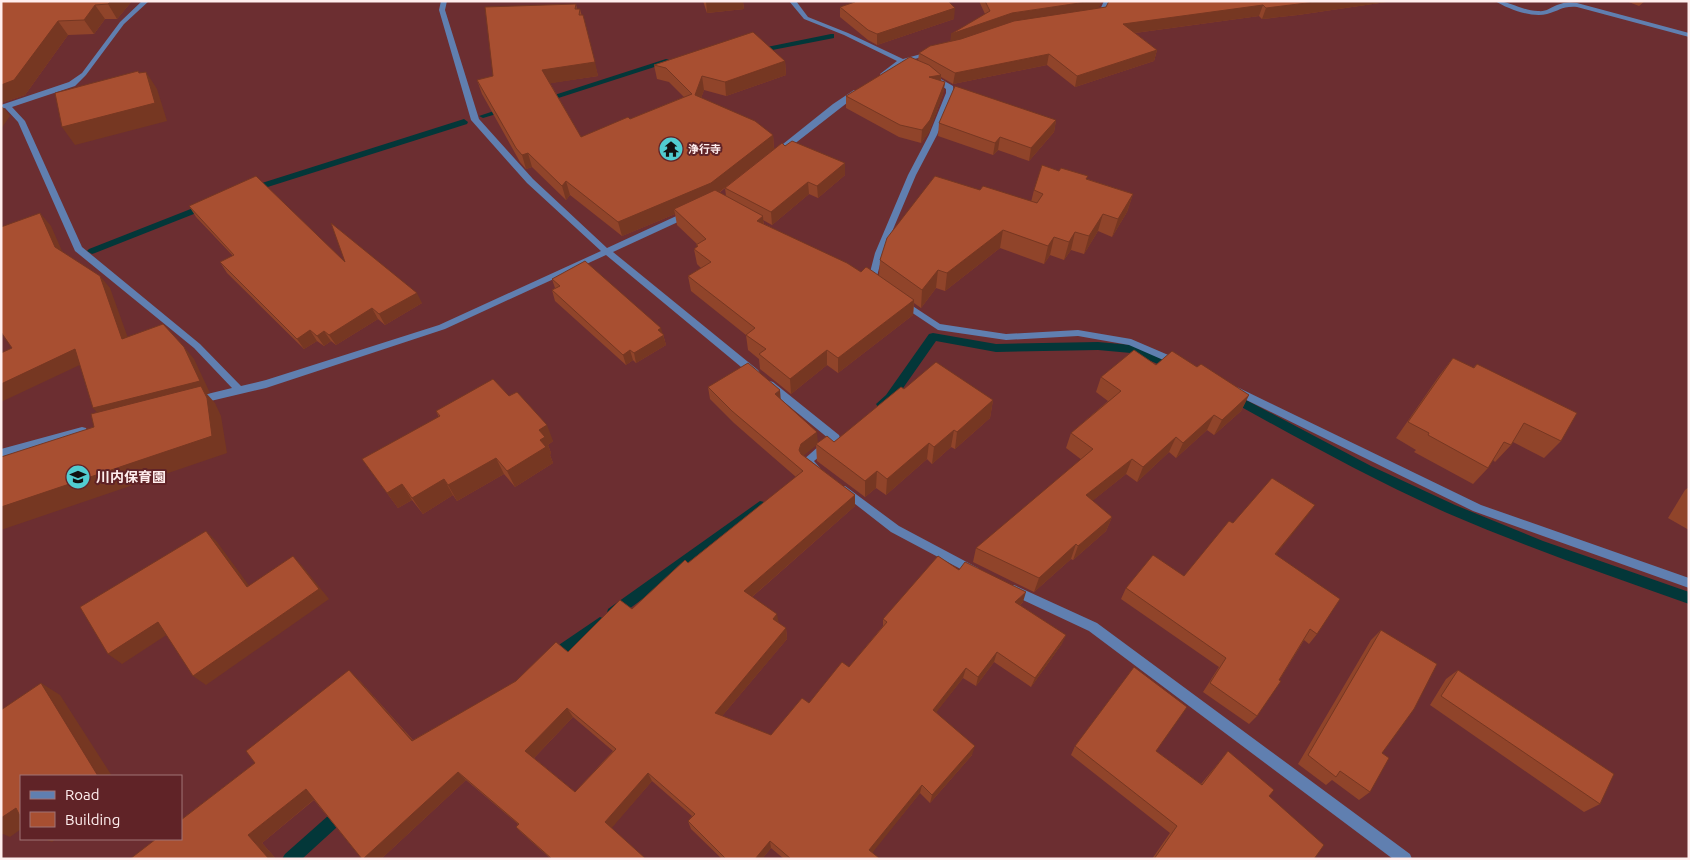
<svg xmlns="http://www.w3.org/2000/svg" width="1690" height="860" viewBox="0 0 1690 860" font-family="Ubuntu,'Noto Sans JP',sans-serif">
  <rect width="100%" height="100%" fill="#6c2e31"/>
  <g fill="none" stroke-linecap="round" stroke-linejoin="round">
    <path fill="#033739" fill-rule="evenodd" d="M 831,34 L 834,34 L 834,38 L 757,53 L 753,51 L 757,49 Z
      M 666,59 L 673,61 L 546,102 L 539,100 Z
      M 503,108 L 506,108 L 510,110 L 483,118 L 479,116 Z
      M 464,119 L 468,122 L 467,124 L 255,191 L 249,191 L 248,189 L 249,187 Z
      M 206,203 L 211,206 L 209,208 L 95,253 L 92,254 L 87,251 L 89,249 Z
      M 933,333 L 996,344 L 1098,342 L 1132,345 L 1179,364 L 1180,367 L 1175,371 L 1131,353 L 1098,350 L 996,352 L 936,341 L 894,401 L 886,407 L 878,407 L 876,404 L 886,395 L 929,334 Z
      M 1231,392 L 1371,466 L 1455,505 L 1543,541 L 1689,592 L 1689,604 C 1607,575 1526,547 1447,513 C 1371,479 1299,439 1227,399 L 1226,396 L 1227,393 Z
      M 760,501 L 764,502 L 766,506 L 764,510 L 618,617 L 613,619 L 608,617 L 607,613 L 608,609 Z
      M 600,617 L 605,619 L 607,623 L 605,627 L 557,661 L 552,663 L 547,661 L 545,657 L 547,653 Z
      M 343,805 L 348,807 L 350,812 L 348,817 L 302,859 L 282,859 L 285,854 L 338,807 Z"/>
    <path fill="#607fb0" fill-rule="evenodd" d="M 142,1 L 149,1 L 124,24 L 86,75 L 75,86 L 12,107 L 25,121 L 82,247 L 200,344 L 241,386 L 266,380 L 439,325 L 601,251 L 527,183 L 471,120 L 439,10 L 441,1 L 447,1 L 445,10 L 479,119 L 533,179 L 607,248 L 685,212 L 691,212 L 691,216 L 613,252 L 758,370 L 760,373 L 758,376 L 752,376 L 606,255 L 445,329 L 266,388 L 198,404 L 195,403 L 193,400 L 195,397 L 232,388 L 194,348 L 75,251 L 18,122 L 5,108 L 1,109 L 1,105 L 69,82 L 82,73 L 120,22 Z
      M 789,1 L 796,1 L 808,17 L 848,33 L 903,59 L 932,51 L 935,53 L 908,61 L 908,64 L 902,64 L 884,76 L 880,76 L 880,74 L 897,61 L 844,35 L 804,19 Z
      M 1104,1 L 1110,1 L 1104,15 L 1094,17 L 1094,15 L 1098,14 Z
      M 1495,1 C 1510,1 1523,11 1538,11 C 1546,12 1550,8 1557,5 C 1564,2 1570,2 1577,3 L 1689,33 L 1689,37 L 1577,7 C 1561,6 1560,11 1547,14 C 1532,18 1508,9 1495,1 Z
      M 934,75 L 953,86 L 954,93 L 937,135 L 916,175 L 883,253 L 876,280 L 872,283 L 869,282 L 868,280 L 875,253 L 908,175 L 929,135 L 946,93 L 946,89 L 930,77 Z
      M 854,90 L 861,92 L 784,152 L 778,152 L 778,148 L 833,104 Z
      M 902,299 L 940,324 L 1006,334 L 1078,330 L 1131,339 L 1180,360 L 1182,362 L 1177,366 L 1129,345 L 1078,336 L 1006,340 L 938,330 L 899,304 L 898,302 Z
      M 770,381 L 773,382 L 839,435 L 840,438 L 839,441 L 814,461 L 820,468 L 819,471 L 811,471 L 802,461 L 828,438 L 767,388 L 765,385 L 767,382 Z
      M 1237,387 L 1481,505 L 1689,578 L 1689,588 L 1473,511 L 1234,394 L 1232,391 Z
      M 82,427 L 86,428 L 87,431 L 86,434 L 1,457 L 1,449 Z
      M 845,486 L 899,526 L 978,568 L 980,571 L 978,574 L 974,576 L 970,574 L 891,532 L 841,493 L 840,490 L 841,487 Z
      M 1014,585 L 1097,623 L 1410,854 L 1412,859 L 1393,859 L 1089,631 L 1010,594 L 1008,590 L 1010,586 Z"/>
  </g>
  <path fill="#90442a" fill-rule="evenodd" d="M 1,1 L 132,1 L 117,19 L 105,19 L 94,34 L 68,35 L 25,95 L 1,103 Z
    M 703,1 L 749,1 L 743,2 L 744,9 L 707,13 Z
    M 852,1 L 948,1 L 954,19 L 877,45 L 868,40 L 840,17 L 840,7 L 852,3 Z
    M 979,1 L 1102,1 L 1098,8 L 1106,7 L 1109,1 L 1393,1 L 1298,15 L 1262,19 L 1259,16 L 1135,33 L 1157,50 L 1154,61 L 1075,87 L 1047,65 L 953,84 L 941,77 L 941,81 L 945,82 L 943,94 L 929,132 L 921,143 L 899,137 L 846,108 L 846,96 L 918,61 L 919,53 L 950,41 L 985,14 Z
    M 1626,1 L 1645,1 L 1639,6 Z
    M 576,4 L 577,9 L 580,9 L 598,76 L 550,83 L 581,137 L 630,119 L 684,97 L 669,82 L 657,79 L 654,65 L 785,61 L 786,75 L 726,96 L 704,90 L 701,98 L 773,135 L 774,149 L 719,193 L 726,196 L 725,188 L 785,146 L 845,175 L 818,198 L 809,194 L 772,225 L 763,220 L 764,224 L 861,272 L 879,275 L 880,260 L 980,190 L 1031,202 L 1034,190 L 1087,179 L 1133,194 L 1127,212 L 1112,237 L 1098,231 L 1084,254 L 1071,250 L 1064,260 L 1050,255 L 1044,264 L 1000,248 L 945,291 L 936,288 L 921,308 L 914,303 L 913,315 L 838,373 L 827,365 L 791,394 L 760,369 L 759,359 L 748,350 L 746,335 L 691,291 L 688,276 L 701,268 L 697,264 L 694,249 L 697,247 L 697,244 L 677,225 L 675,214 L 622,236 L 570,195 L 566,200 L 532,167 L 526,169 L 520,162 L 482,94 L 477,80 L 493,76 Z
    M 1056,120 L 1054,132 L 1029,161 L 998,150 L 993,155 L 938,136 L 939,123 Z
    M 189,206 L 345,262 L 422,303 L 385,325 L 378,319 L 336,345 L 331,341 L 324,346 L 317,341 L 304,349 L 227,273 L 220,262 L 233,256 L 196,217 Z
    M 552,279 L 663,334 L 666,345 L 636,363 L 633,360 L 626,365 L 555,301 L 552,290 L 555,288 Z
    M 1453,358 L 1473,368 L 1477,364 L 1561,441 L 1544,458 L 1513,442 L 1511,445 L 1495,462 L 1493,460 L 1488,468 L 1473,484 L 1414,452 L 1416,450 L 1396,438 L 1439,376 Z
    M 1156,365 L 1197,367 L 1249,395 L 1241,411 L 1214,435 L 1207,430 L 1176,458 L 1169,452 L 1137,482 L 1126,474 L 1092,501 L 1112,517 L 1106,531 L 1073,560 L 1071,559 L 1034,592 L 973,562 L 976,548 L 1082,460 L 1066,448 L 1071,433 L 1108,401 L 1096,392 L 1101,377 Z
    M 708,387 L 781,400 L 818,443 L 834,442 L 904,389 L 993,400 L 990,418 L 955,449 L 951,447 L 932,464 L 927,459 L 886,495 L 876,488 L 865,497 L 817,461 L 816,445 L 803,455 L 855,495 L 855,506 L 752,597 L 778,623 L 786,628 L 787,639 L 722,716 L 771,735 L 809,703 L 849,667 L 883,626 L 883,619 L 959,570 L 1023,602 L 1020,605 L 1066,635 L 1061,645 L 1031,687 L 994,662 L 976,686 L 963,678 L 936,712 L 972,755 L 930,803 L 920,793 L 872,852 L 879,859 L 784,859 L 771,848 L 762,859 L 722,859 L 691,829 L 688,821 L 692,816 L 652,781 L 611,828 L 646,859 L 551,859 L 523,834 L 516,827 L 518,824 L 466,780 L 381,859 L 362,859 L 314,800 L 262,843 L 276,859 L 130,859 L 255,763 L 359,680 L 413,740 L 568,652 L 632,609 L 688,563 L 796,477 L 734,423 L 710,399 ZM 573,717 L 613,751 L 575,792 L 534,758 Z
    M 509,396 L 553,441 L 548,445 L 551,453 L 550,455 L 553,463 L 515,487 L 504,474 L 457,501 L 453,495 L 423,514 L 412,500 L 398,508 L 362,459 L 439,417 L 436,411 Z
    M 1689,487 L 1689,530 L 1668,518 L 1685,490 Z
    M 1315,505 L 1276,554 L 1317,634 L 1309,644 L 1304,640 L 1257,716 L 1249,724 L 1203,692 L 1219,667 L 1121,599 L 1126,588 L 1184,576 L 1233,523 Z
    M 1381,630 L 1382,753 L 1370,792 L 1359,800 L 1332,780 L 1326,785 L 1298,764 L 1371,640 Z
    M 1458,670 L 1600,804 L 1584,812 L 1430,705 L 1446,679 Z
    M 1075,746 L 1156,751 L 1201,784 L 1221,760 L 1228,751 L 1269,796 L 1314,859 L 1152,859 L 1170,833 L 1071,755 Z"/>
  <path fill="#763722" d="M 111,1 L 132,1 L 117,19 L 108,4 Z
    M 706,1 L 749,1 L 743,2 L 744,9 L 707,13 Z
    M 1093,1 L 1102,1 L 1097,11 L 950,45 L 951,34 L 1012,13 Z
    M 1323,1 L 1393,1 L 1298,15 L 1262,19 L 1266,8 Z
    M 95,5 L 105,19 L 94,34 L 84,20 Z
    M 1263,5 L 1259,16 L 1120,35 L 1123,24 Z
    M 955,8 L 954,19 L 877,45 L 877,34 Z
    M 58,21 L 68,35 L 25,95 L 1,103 L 1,85 Z
    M 1157,50 L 1154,61 L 1075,87 L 1077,76 Z
    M 1049,54 L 1047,65 L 953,84 L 955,73 Z
    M 785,61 L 786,75 L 726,96 L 725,82 Z
    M 595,62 L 598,76 L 546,84 L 542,70 Z
    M 146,72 L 157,89 L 167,121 L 75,145 L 62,127 Z
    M 941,75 L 940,87 L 929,77 Z
    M 702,76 L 704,90 L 697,109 L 695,95 Z
    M 945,82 L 943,94 L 929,132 L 921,143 L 922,130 Z
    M 1,105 L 10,116 L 1,129 Z
    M 1056,120 L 1054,132 L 1029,161 L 1031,148 Z
    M 773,135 L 774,149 L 713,197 L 674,209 L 675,214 L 622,236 L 618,222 Z
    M 1000,137 L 998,150 L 993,155 L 995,143 Z
    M 528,153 L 532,167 L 526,169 L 522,155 Z
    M 845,163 L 845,175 L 818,198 L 817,186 Z
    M 566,181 L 570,195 L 566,200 L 562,186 Z
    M 808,182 L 809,194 L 772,225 L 771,212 Z
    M 1133,194 L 1127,212 L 1112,237 L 1118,219 Z
    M 40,213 L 51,226 L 66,260 L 55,247 Z
    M 1103,214 L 1098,231 L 1084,254 L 1089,236 Z
    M 763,216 L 764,232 L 757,221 Z
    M 1003,230 L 1000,248 L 945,291 L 947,273 Z
    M 1075,232 L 1071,250 L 1064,260 L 1069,242 Z
    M 1054,237 L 1050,255 L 1044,264 L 1048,246 Z
    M 938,270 L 936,288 L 921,308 L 922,290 Z
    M 100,276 L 110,288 L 133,352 L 122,339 Z
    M 417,293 L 422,303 L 385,325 L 379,314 Z
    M 914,300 L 913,315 L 838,373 L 838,358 Z
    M 372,308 L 378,319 L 336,345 L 329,335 Z
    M 661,328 L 666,345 L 636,363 L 634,353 L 658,330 Z
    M 310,330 L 317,341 L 304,349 L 297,339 Z
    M 324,331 L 331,341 L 324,346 L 317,336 Z
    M 184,347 L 194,359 L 210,393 L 207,394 L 215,403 L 221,416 L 227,453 L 1,530 L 1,507 L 104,420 L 93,408 Z
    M 75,349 L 86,362 L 1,402 L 1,384 Z
    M 630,350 L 633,360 L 626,365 L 623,355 Z
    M 827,350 L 827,365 L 791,394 L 790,379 Z
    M 780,390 L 781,402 L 775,394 Z
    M 1249,395 L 1241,411 L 1214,435 L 1222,420 Z
    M 993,400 L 990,418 L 955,449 L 957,432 Z
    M 1214,415 L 1207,430 L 1176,458 L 1183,443 Z
    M 547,425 L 553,441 L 548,445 L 551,453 L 550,455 L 553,463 L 515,487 L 507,471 L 539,430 Z
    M 954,430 L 951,447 L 932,464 L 934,447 Z
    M 817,432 L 818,444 L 802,457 L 799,450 L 801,444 Z
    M 1176,437 L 1169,452 L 1137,482 L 1143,467 Z
    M 929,443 L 927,459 L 886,495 L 887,479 Z
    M 496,458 L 504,474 L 457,501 L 448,485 Z
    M 1132,459 L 1126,474 L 1081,510 L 1086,495 Z
    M 877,471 L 876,488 L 865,497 L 865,481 Z
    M 444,479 L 453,495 L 423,514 L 412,498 Z
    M 402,484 L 412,500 L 398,508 L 387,493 Z
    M 855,495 L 855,506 L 746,602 L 744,591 Z
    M 1315,505 L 1307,516 L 1268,564 L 1275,554 Z
    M 1112,517 L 1106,531 L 1073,560 L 1078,546 Z
    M 206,531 L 217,542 L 258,598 L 247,587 Z
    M 1076,544 L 1071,559 L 1034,592 L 1039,578 Z
    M 293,556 L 303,567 L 329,599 L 206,685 L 193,676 Z
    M 1026,592 L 1023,602 L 1012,612 L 1015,602 Z
    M 777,614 L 779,625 L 773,619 Z
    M 158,622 L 171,632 L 122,664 L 108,654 Z
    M 786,628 L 787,639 L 717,722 L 715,713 Z
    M 1066,635 L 1061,645 L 1031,687 L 1035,678 Z
    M 997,652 L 994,662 L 976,686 L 978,677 Z
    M 966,668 L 963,678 L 931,719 L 933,710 Z
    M 349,670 L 359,680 L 421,750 L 412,741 Z
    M 41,683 L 60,695 L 112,776 L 98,776 Z
    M 567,708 L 573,717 L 532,760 L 525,751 Z
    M 975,746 L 972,755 L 930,803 L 932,795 Z
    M 458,772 L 466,780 L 381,859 L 363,859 Z
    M 648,773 L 652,781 L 610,830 L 605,822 Z
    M 922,785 L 920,793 L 869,857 L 869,850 Z
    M 306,789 L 317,797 L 262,843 L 276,859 L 269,859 L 248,835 Z
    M 16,808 L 21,810 L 21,829 L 10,837 L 3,834 L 1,835 L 1,818 Z
    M 44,839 L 56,839 L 52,842 Z
    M 770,841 L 771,848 L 762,859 L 755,859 Z"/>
  <path fill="#a84f31" stroke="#763722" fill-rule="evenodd" d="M 1,1 L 111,1 L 108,4 L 95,5 L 84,20 L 58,21 L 14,80 L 1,85 Z
    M 855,1 L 948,1 L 955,8 L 877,34 L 868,30 L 840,7 L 855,2 Z
    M 985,1 L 1093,1 L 1012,13 L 951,34 L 990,11 Z
    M 1109,1 L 1323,1 L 1266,8 L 1263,5 L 1123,24 L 1157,50 L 1077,76 L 1049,54 L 955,73 L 919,53 L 930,46 L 961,39 L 1014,21 L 1106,7 Z
    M 576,4 L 575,9 L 580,9 L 579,15 L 583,15 L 595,62 L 542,70 L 581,137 L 628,117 L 630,119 L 692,94 L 666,68 L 654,65 L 753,32 L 785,61 L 725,82 L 702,76 L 695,95 L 755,121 L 773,135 L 711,183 L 618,222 L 566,181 L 562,186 L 528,153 L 522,155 L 516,148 L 477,80 L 493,76 L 485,7 Z
    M 910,57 L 929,65 L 941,75 L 929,77 L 945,82 L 930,120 L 922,130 L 900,125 L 846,96 Z
    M 138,71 L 139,73 L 146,72 L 155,103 L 62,127 L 55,93 Z
    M 955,86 L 1056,120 L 1031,148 L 1000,137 L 995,143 L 939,123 Z
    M 792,141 L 845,163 L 817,186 L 808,182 L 771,212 L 725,188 L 782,143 L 785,146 Z
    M 1042,165 L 1059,171 L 1061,168 L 1088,176 L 1086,179 L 1133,194 L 1118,219 L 1103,214 L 1089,236 L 1075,232 L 1069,242 L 1054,237 L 1048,246 L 1003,230 L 947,273 L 938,270 L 922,290 L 880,260 L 887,238 L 935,176 L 980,190 L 983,186 L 1037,203 L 1043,194 L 1034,190 Z
    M 256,176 L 345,262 L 331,223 L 417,293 L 379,314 L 372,308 L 329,335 L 324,331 L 317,336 L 310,330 L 297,339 L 220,262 L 234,255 L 189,206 Z
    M 715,190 L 763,216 L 757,221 L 847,263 L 861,272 L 866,267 L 868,268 L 914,300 L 838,358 L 827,350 L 790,379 L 759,354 L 766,349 L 746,335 L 755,328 L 688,276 L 711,262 L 694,249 L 698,246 L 696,245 L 706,239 L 674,209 Z
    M 40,213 L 55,247 L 100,276 L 122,339 L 163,324 L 184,347 L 200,381 L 93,408 L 75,349 L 1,384 L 1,353 L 12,348 L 1,332 L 1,227 Z
    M 585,261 L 661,328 L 658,330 L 664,335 L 634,353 L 630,350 L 623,355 L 552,290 L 560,286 L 552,279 Z
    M 1134,350 L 1156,365 L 1172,351 L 1197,367 L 1201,364 L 1249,395 L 1222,420 L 1214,415 L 1183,443 L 1176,437 L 1143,467 L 1132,459 L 1086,495 L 1112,517 L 1078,546 L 1076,544 L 1039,578 L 976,548 L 1093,449 L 1071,433 L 1121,391 L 1101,377 Z
    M 1453,358 L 1474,368 L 1477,364 L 1577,413 L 1561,441 L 1524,423 L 1511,445 L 1504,442 L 1488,468 L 1428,435 L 1429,433 L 1408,422 Z
    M 936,362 L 993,400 L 957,432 L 954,430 L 934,447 L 929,443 L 887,479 L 877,471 L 865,481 L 816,444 L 827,436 L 834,442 L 901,387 L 904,389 Z
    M 748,363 L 780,390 L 775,394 L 817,432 L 801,444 L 799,450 L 801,454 L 855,495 L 744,591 L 777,614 L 773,619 L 786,628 L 715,713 L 771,735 L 802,698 L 809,703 L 842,662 L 849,667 L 887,622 L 883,619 L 938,556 L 959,570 L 965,562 L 1026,592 L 1015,602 L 1066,635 L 1035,678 L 997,652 L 978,677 L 966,668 L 933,710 L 975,746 L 932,795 L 922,785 L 869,850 L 879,858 L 879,859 L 791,859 L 770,841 L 755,859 L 726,859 L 688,821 L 695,814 L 648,773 L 605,822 L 646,859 L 552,859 L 516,827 L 519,824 L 458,772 L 363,859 L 362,859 L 306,789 L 248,835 L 269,859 L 130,859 L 156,839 L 181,839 L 181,820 L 255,763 L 246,751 L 349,670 L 412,741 L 516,681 L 556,642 L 568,652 L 620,600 L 632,609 L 685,560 L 688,563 L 803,471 L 732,411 L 708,387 ZM 567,708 L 616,749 L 575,792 L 525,751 Z
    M 493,379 L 509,396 L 517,392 L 547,425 L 539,430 L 545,437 L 540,440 L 546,447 L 507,471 L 496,458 L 448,485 L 444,479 L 412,498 L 402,484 L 387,493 L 362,459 L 440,416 L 436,411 Z
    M 201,386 L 207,398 L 212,436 L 1,507 L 1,457 L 94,427 L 91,414 Z
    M 1272,478 L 1315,505 L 1275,554 L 1340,599 L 1317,634 L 1310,629 L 1279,680 L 1281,681 L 1257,716 L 1210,683 L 1226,658 L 1126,588 L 1153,555 L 1184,576 L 1229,521 L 1233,523 Z
    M 206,531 L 247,587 L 293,556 L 319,589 L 193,676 L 158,622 L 108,654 L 80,607 Z
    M 1381,630 L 1437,664 L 1414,709 L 1382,753 L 1389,758 L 1370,792 L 1340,771 L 1336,777 L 1308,755 Z
    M 1134,667 L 1187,707 L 1156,751 L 1202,785 L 1228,751 L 1274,790 L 1269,796 L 1324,845 L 1314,859 L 1154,859 L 1177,826 L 1075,746 Z
    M 1458,670 L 1614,774 L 1600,804 L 1441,696 Z
    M 41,683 L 98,776 L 21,776 L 21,818 L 16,808 L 1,818 L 1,710 Z"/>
  <defs>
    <symbol id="temple-disc" viewBox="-11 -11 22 22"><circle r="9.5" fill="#51ccd1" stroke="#602327"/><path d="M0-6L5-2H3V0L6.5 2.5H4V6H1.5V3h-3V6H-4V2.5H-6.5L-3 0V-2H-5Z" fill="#111"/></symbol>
    <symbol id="school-disc" viewBox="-11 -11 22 22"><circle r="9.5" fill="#51ccd1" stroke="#602327"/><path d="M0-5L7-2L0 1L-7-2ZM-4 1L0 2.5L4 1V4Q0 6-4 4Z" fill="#111"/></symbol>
  </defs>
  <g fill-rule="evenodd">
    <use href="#temple-disc" x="657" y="135" width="28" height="28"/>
    <use href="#school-disc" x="64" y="463" width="28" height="28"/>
  </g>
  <g text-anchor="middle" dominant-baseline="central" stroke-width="4" stroke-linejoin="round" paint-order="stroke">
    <g font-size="11" font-weight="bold" fill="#fee" stroke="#602327" text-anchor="start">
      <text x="688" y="149">浄行寺</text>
    </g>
    <g font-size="14" font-weight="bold" fill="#fee" stroke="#602327" text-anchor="start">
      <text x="96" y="477">川内保育園</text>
    </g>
  </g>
  <rect width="1690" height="860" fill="none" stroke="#ffeeee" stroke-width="5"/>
  <rect x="20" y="775" width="162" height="65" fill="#602327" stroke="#a07477"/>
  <rect x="30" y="791" width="25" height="8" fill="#607fb0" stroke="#a07477"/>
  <text x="65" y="800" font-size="15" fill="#ffeeee">Road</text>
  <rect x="30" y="812" width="25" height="15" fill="#a84f31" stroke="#a07477"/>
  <text x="65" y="825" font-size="15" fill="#ffeeee">Building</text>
</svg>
